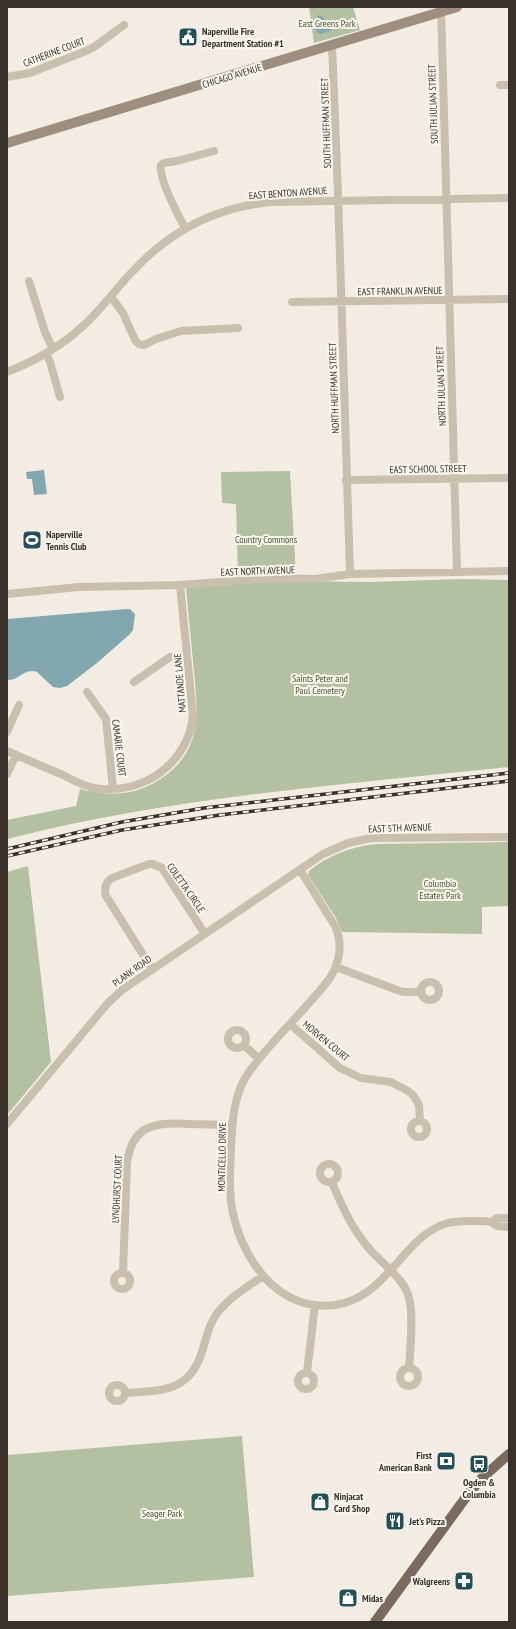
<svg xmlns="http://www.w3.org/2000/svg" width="516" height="1629" viewBox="0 0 516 1629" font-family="'PT Sans Narrow',sans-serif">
  <rect width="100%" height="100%" fill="#f2ece2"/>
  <path fill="#b3c1a2" d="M 309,7 L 353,7 L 360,30 L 314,43 Z
    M 290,471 L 296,576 L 238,576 L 236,504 L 222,503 L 221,472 Z
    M 461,579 L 509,580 L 509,767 C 341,785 172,797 7,839 L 7,820 L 76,806 L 80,789 C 105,796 131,796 154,783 C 205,754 198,712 193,662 C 191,637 188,612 186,587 L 268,581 L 369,582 Z
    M 509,842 L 509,906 L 482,907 L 482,934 L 342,932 L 336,918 L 308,875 L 309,871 C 329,855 350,847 376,844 Z
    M 28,866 L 51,1062 L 7,1115 L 7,872 Z
    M 242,1436 L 254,1577 L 7,1596 L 7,1455 Z"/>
  <path fill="#83a7ae" d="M 320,15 L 323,17 L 332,29 L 330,31 L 320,34 L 316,31 L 317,16 Z
    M 44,470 L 47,494 L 34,495 L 32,479 L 27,479 L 26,472 Z
    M 127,609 L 130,609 L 135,614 L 133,630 L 130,634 L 97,663 L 67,686 L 60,688 L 53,687 L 37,672 C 24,667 19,681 7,680 L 7,619 Z"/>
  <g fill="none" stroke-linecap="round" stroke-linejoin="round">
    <path stroke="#cabeae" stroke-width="8" d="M 441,7 L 457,571
      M 332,45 L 338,194 L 350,574
      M 7,77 L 30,73 L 86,51 L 94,47 L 124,25
      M 500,85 L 509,85
      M 185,228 C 178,215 158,178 161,165 L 164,163 L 177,161 L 214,151
      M 29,281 L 45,332 L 53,349
      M 111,297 L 123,313 L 135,340 L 139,344 L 144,345 L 156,339 L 181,331 L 238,328
      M 292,302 L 509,299
      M 46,353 L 50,362 L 60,397
      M 7,372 C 35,361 62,346 84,325 C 102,309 116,288 133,271 C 170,231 216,207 271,202 L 509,198
      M 346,480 L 509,478
      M 7,594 L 79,587 L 180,585 L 271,578 L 315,579 L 350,574 L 509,571
      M 134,682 L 170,657 L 187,655
      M 87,692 L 106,719 L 113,789
      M 7,732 L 19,705
      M 7,751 C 25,759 44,767 63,775 C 73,780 83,786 94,788 C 142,796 188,764 193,716 L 180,585
      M 7,774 L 16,755
      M 300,870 L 335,926 C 343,943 340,962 330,978 C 312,1002 290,1023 270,1046 C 260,1058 249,1069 242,1084 C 233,1104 232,1126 231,1148 C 230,1166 229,1184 231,1202 C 238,1254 276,1313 335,1305 C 389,1297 403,1235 448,1223 C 457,1221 483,1220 491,1222 C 493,1223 495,1225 497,1226 C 500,1227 505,1226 509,1227
      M 336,967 L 397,990 L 404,992 L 421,992
      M 152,969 L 106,896 C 104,888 105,882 112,878 L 149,864 L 153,864 L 162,868 L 205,934
      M421 991a9 9 0 1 1 18 0a9 9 0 1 1-18 0Z
      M 290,1024 L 340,1068 L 361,1078 L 391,1082 L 408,1091 L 413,1095 L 419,1105 L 420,1121
      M228 1039a9 9 0 1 1 18 0a9 9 0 1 1-18 0Z
      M 244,1045 L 259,1059
      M411 1129a8 8 0 1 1 16 0a8 8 0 1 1-16 0Z
      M 7,1124 L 108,1003 L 122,990 L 323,854 L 348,843 L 371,838 L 509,837
      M320 1173a9 9 0 1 1 18 0a9 9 0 1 1-18 0Z
      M 332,1182 C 341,1205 351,1227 367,1246 C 380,1263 404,1277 409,1298 C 414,1315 410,1350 409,1368
      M 492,1222 L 497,1218 L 509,1218
      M114 1281a8 8 0 1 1 16 0a8 8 0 1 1-16 0Z
      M 123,1273 L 127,1163 C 132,1123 158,1122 191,1124 C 205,1124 219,1125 232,1125
      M400 1377a9 9 0 1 1 18 0a9 9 0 1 1-18 0Z
      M 307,1372 L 315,1305
      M298 1381a8 8 0 1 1 16 0a8 8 0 1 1-16 0Z
      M109 1393a8 8 0 1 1 16 0a8 8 0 1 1-16 0Z
      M 125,1393 C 161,1390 189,1393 202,1352 C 206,1340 208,1326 216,1315 C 227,1299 247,1287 263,1276"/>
    <path stroke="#9e8e7f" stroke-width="10" d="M 7,143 L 457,7"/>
    <path stroke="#7a6b5e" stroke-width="10" d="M 375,1622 L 469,1493 L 483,1477 L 509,1454"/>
    <defs>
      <path id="rail" d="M 7,849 L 122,822 L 204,808 L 509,773
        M 7,856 L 122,830 L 220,815 L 509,781"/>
    </defs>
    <use href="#rail" stroke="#39322c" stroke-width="3.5"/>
    <use href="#rail" stroke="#faf6ee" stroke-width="2" stroke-dasharray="6" stroke-linecap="butt"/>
  </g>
  <defs>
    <symbol id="civic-square" viewBox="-11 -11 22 22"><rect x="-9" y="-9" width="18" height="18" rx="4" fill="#244f58" stroke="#faf6ee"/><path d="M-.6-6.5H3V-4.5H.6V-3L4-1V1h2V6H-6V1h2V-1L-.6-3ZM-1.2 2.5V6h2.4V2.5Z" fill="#fff"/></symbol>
    <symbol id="stadium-square" viewBox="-11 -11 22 22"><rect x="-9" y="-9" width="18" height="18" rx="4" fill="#244f58" stroke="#faf6ee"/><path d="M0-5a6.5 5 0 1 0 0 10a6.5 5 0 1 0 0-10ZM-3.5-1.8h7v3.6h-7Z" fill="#fff"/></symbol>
    <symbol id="bank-square" viewBox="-11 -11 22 22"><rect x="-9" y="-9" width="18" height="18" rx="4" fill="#244f58" stroke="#faf6ee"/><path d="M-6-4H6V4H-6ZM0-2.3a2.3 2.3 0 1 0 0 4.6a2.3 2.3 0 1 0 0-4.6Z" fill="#fff"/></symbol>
    <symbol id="bus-square" viewBox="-11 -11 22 22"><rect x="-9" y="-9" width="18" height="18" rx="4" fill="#244f58" stroke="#faf6ee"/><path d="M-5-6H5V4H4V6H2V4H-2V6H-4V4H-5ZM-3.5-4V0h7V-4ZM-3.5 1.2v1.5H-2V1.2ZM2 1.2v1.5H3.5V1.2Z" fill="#fff"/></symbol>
    <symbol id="shop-square" viewBox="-11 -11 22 22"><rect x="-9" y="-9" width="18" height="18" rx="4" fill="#244f58" stroke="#faf6ee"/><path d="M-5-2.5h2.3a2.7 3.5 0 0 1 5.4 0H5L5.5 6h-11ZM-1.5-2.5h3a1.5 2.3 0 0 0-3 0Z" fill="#fff"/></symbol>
    <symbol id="restaurant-square" viewBox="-11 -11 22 22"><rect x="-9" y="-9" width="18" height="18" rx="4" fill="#244f58" stroke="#faf6ee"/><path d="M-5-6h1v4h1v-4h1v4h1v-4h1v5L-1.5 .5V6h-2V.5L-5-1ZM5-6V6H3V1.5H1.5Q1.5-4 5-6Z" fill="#fff"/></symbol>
    <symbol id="pharmacy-square" viewBox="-11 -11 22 22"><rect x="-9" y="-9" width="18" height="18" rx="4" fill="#244f58" stroke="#faf6ee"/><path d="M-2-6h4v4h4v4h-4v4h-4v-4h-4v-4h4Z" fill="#fff"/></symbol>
  </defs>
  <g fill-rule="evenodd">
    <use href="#civic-square" x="177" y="26" width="22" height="22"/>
    <use href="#stadium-square" x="21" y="529" width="22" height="22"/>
    <use href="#bank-square" x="435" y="1450" width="22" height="22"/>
    <use href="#bus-square" x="468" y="1453" width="22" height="22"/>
    <use href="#shop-square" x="309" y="1491" width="22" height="22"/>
    <use href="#restaurant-square" x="384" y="1510" width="22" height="22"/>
    <use href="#pharmacy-square" x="453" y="1570" width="22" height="22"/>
    <use href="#shop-square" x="337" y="1587" width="22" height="22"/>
  </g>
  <g text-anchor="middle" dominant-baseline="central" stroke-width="4" stroke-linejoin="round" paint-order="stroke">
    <g font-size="10" fill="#445631" stroke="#faf6ee">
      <text x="327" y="23">East Greens Park</text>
      <text x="266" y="539">Country Commons</text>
      <text x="320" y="678">Saints Peter and<tspan x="320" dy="12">Paul Cemetery</tspan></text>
      <text x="440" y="883">Columbia<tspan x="440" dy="12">Estates Park</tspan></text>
      <text x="162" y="1513">Seager Park</text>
    </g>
    <g font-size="10" font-weight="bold" fill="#39322c" stroke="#faf6ee" text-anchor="start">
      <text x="202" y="31">Naperville Fire<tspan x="202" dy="12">Department Station #1</tspan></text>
      <text x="46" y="534">Naperville<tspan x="46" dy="12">Tennis Club</tspan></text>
      <text x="432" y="1455" text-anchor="end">First<tspan x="432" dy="12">American Bank</tspan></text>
      <text x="479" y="1482" text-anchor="middle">Ogden &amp;<tspan x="479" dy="12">Columbia</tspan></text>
      <text x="334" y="1496">Ninjacat<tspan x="334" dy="12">Card Shop</tspan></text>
      <text x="409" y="1521">Jet's Pizza</text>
      <text x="450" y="1581" text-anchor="end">Walgreens</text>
      <text x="362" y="1598">Midas</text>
    </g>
    <g font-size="10" fill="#39322c" stroke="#faf6ee">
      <text transform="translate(54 52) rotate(-21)">CATHERINE COURT</text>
      <text transform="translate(232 76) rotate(-17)">CHICAGO AVENUE</text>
      <text transform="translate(433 104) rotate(-92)">SOUTH JULIAN STREET</text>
      <text transform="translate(326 123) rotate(-92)">SOUTH HUFFMAN STREET</text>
      <text transform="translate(288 193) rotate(-4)">EAST BENTON AVENUE</text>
      <text transform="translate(400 291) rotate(-1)">EAST FRANKLIN AVENUE</text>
      <text transform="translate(441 386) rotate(-92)">NORTH JULIAN STREET</text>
      <text transform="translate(334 388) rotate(-92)">NORTH HUFFMAN STREET</text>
      <text transform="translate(428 469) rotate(-1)">EAST SCHOOL STREET</text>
      <text transform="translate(258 571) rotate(-2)">EAST NORTH AVENUE</text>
      <text transform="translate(180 683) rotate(-95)">MATTANDE LANE</text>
      <text transform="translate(119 748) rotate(83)">CAMARIE COURT</text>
      <text transform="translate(400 828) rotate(-2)">EAST 5TH AVENUE</text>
      <text transform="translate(186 888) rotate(55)">COLETTA CIRCLE</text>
      <text transform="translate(132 971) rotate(-36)">PLANK ROAD</text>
      <text transform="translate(326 1041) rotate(40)">MORVEN COURT</text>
      <text transform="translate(222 1157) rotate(-89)">MONTICELLO DRIVE</text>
      <text transform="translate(117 1189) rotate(-87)">LYNDHURST COURT</text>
    </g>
  </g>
  <rect width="516" height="1629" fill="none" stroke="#39322c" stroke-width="16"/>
</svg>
